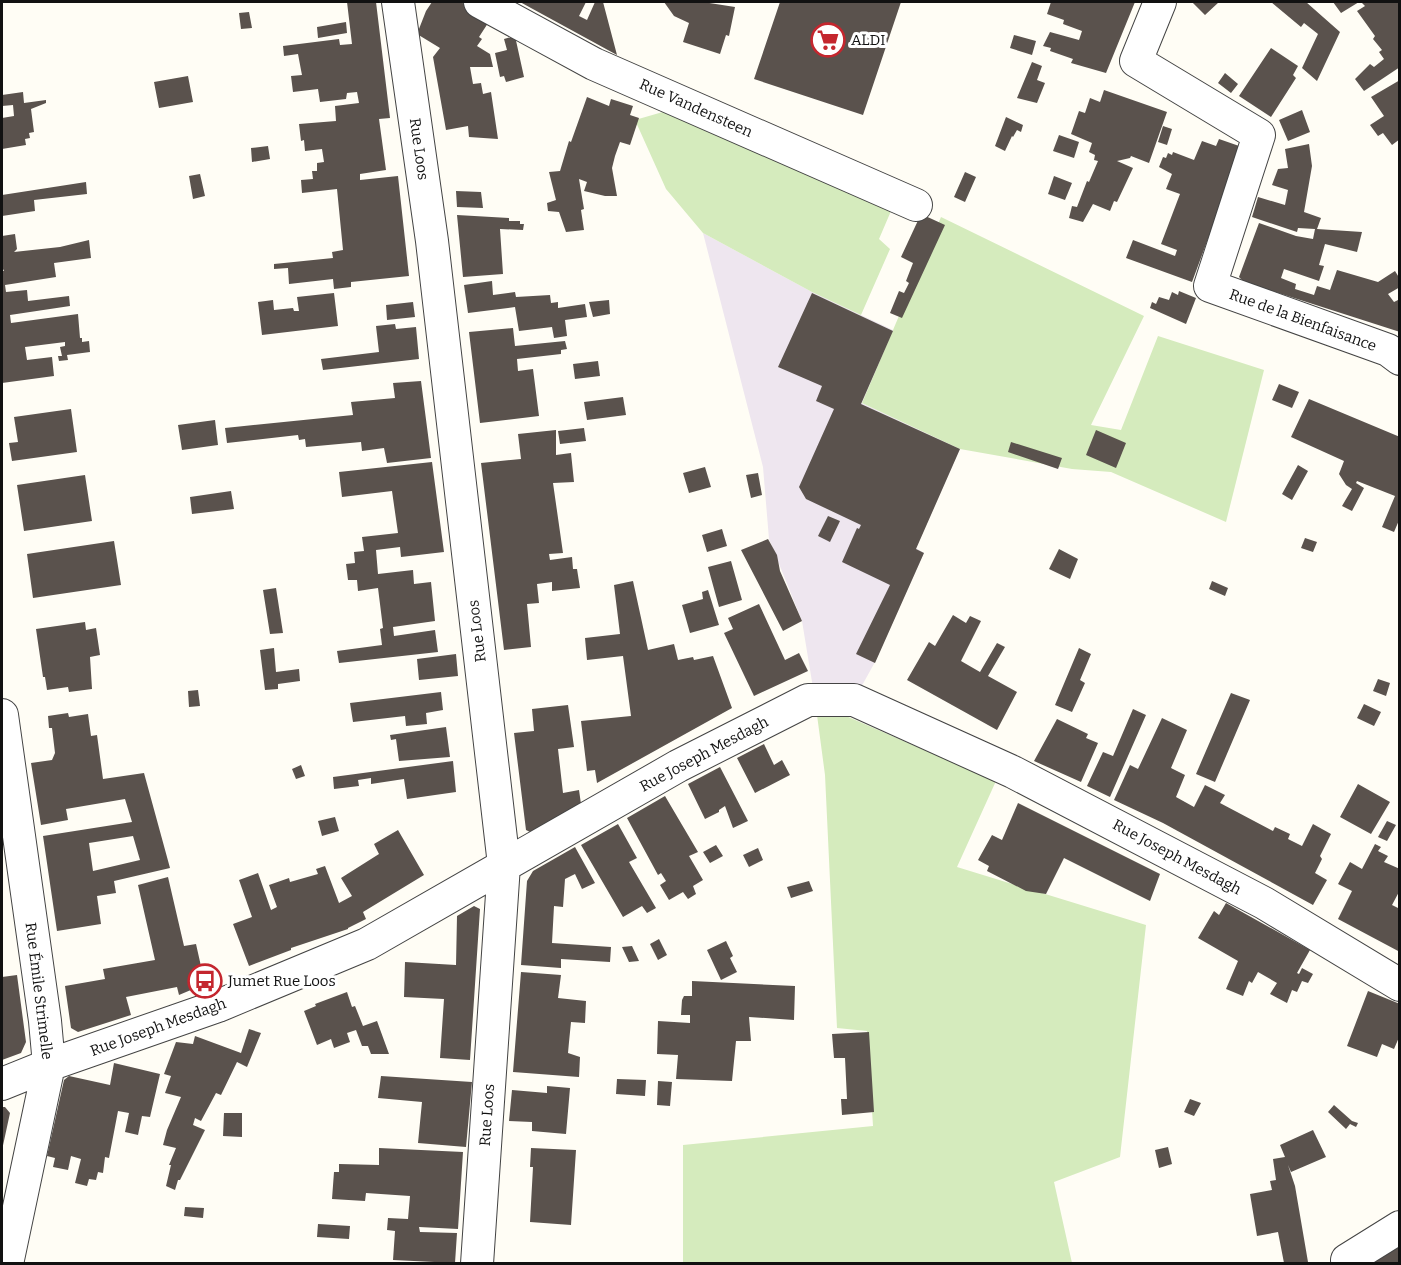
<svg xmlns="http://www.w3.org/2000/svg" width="1401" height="1265" viewBox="0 0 1401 1265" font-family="Bitter,serif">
  <rect width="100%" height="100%" fill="#fffdf5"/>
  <path fill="#eee6ef" d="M 703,233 L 812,292 L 893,330 L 862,403 L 960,449 L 916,548 L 924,553 L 875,662 L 854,700 L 815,700 L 802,621 L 769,539 L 763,467 Z"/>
  <path fill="#d5ebbd" d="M 687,105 L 897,197 L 879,239 L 890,249 L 861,315 L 812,292 L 703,233 L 666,189 L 635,120 Z
    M 941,217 L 1144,316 L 1091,425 L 1121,430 L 1158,336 L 1264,370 L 1226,522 L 1111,472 L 1072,469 L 960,449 L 862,403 Z
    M 815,700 L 846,716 L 996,781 L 957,867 L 1146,925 L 1120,1157 L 1054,1182 L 1072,1263 L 683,1264 L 683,1145 L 873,1126 L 867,1031 L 837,1028 L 825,775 Z"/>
  <path fill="#5a524d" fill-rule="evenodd" d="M 347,2 L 376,2 L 390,118 L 379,119 L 386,170 L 360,174 L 360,180 L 398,176 L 409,276 L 351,282 L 351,287 L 334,289 L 333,279 L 289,284 L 288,268 L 274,269 L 274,264 L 333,258 L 332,252 L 343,250 L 337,189 L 302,193 L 301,180 L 313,179 L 312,171 L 317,171 L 317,163 L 324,162 L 322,149 L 305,151 L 304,140 L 301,141 L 299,124 L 336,121 L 335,106 L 359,103 L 357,92 L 347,93 L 346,99 L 320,102 L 318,89 L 293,92 L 291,76 L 302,75 L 301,70 L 298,54 L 284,56 L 283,46 L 339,39 L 340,45 L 352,44 Z
    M 432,2 L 461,2 L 490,20 L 479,37 L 482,39 L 477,46 L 490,54 L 493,67 L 470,67 L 473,84 L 481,83 L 483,94 L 491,92 L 498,139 L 469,137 L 468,126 L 446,130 L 433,57 L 440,48 L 417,34 L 426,11 Z
    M 520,2 L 586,2 L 579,16 L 587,20 L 595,2 L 603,2 L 617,55 Z
    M 664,2 L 703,2 L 735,7 L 729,36 L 726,35 L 720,54 L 683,42 L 689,23 L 674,16 Z
    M 780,2 L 901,2 L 863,115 L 754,79 Z
    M 1051,2 L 1135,2 L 1106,73 L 1071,63 L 1073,59 L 1050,51 L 1051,48 L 1043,46 L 1050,32 L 1079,40 L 1082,31 L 1063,24 L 1064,20 L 1047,14 Z
    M 1192,2 L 1219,2 L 1205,15 Z
    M 1271,2 L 1306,2 L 1340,32 L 1317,81 L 1302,68 L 1318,34 L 1304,23 L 1301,27 Z
    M 1333,2 L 1359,2 L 1341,13 Z
    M 1361,2 L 1400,2 L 1400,67 L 1364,91 L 1355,79 L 1370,64 L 1374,67 L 1384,59 L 1379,52 L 1382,50 L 1373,39 L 1375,36 L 1357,11 L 1365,6 Z
    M 249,12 L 252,28 L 241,29 L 239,13 Z
    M 346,22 L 347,33 L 318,38 L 317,27 Z
    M 1014,35 L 1036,41 L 1032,55 L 1010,48 Z
    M 515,36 L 524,77 L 506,82 L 504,76 L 500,77 L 495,53 L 507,50 L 504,39 Z
    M 1271,48 L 1298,66 L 1293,75 L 1296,78 L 1271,117 L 1239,96 Z
    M 1032,62 L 1042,66 L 1037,80 L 1045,83 L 1037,103 L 1017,98 Z
    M 1225,73 L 1238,84 L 1231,93 L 1218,83 Z
    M 188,76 L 193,102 L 159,108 L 154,82 Z
    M 1400,80 L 1400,139 L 1392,145 L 1383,133 L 1378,136 L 1370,125 L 1384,116 L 1371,97 Z
    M 1104,90 L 1167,112 L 1149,163 L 1131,156 L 1130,158 L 1117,161 L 1133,168 L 1117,202 L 1114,201 L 1110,211 L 1093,204 L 1083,222 L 1069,218 L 1072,206 L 1077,207 L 1087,181 L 1089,182 L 1098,161 L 1094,160 L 1095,155 L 1089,152 L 1092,143 L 1071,134 L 1079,111 L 1085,113 L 1090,98 L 1100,102 Z
    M 23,92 L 24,103 L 46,100 L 46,103 L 31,109 L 34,132 L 29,133 L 30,138 L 25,139 L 26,145 L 2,149 L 2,118 L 14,116 L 13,105 L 2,106 L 2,95 Z
    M 587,97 L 609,106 L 611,99 L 633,106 L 630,115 L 639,118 L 630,145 L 620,142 L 615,156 L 612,168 L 617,196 L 605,196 L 584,191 L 587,182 L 579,179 L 584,209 L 581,210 L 584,230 L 566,232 L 559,212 L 548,211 L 547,203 L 556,200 L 549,172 L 560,171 L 569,141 L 571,142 Z
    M 1302,110 L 1310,132 L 1288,141 L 1279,120 Z
    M 1006,117 L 1023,125 L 1021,132 L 1017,130 L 1013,137 L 1012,136 L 1005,151 L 995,146 Z
    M 1163,126 L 1172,129 L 1167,145 L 1158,142 Z
    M 1059,135 L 1079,142 L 1074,158 L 1053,151 Z
    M 1219,139 L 1242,147 L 1192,282 L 1126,258 L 1133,240 L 1175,256 L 1177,250 L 1161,244 L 1180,194 L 1166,189 L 1172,174 L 1159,167 L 1163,157 L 1166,158 L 1168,153 L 1172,155 L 1173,152 L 1194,160 L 1202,141 L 1216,146 Z
    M 1309,144 L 1312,166 L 1304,212 L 1321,218 L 1317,229 L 1362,232 L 1357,252 L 1325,244 L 1319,265 L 1324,266 L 1319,281 L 1284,269 L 1281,278 L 1296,284 L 1295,289 L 1314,295 L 1317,286 L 1330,290 L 1337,270 L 1378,282 L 1395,271 L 1400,279 L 1400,287 L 1388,294 L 1394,302 L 1400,299 L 1400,332 L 1244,282 L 1239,277 L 1259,223 L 1296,236 L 1313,239 L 1315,229 L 1298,228 L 1297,232 L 1252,217 L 1258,197 L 1285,205 L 1288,190 L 1272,185 L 1278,169 L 1288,168 L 1285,149 Z
    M 268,146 L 270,159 L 252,162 L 251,148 Z
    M 965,172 L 976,177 L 965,202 L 954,197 Z
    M 200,174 L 205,196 L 193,199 L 189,176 Z
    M 1054,176 L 1072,183 L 1065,200 L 1048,194 Z
    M 86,182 L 87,194 L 34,200 L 35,211 L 2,216 L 2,195 Z
    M 456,191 L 481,192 L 483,208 L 457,207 Z
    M 921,214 L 945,225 L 902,318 L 890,313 L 899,291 L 904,293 L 909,283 L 906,281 L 913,263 L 901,257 Z
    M 457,215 L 509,218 L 509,221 L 520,221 L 520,224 L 524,224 L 523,230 L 500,229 L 503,274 L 463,277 Z
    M 15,234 L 17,249 L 14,252 L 60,247 L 89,240 L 91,258 L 54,263 L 56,277 L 5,285 L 6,292 L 27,290 L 28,301 L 69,296 L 70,306 L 10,315 L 11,323 L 78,314 L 80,338 L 82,338 L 82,342 L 89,341 L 90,352 L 67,355 L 68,360 L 59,361 L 58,356 L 62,356 L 60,347 L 65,346 L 65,342 L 25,347 L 27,360 L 52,357 L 54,376 L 2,383 L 2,271 L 4,271 L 2,267 L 2,236 Z
    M 492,281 L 493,295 L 515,292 L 516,297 L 550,295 L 551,303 L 558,302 L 558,308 L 585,304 L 587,317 L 565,320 L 567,336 L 554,338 L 552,327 L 519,331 L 515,307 L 468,313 L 464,285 Z
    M 1179,291 L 1196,298 L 1186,324 L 1150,308 L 1152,302 L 1156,304 L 1159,297 L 1169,300 L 1172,292 L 1178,295 Z
    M 334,293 L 338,326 L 262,335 L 258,302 L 273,300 L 274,310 L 293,308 L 294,311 L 299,311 L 297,297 Z
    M 812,293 L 893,331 L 861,404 L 960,449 L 916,549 L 924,553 L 875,663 L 856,654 L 890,585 L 842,562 L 857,528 L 859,529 L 861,525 L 806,499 L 799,487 L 834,409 L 816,401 L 822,386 L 778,367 Z
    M 609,300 L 610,314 L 593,317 L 589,302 Z
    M 413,302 L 415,317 L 387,320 L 386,305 Z
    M 395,324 L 396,329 L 416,327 L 419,359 L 323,370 L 321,359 L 379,352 L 376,326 Z
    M 513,328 L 515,346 L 565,341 L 567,349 L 561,350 L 561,354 L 517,359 L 518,371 L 533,369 L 539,416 L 480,423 L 469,332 Z
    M 598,361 L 600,376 L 575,379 L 573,364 Z
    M 421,381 L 431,458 L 387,463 L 384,448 L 362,451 L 361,442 L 306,447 L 305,439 L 299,440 L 298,435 L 227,443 L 225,428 L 353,415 L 351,402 L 395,398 L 393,383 Z
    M 1279,384 L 1299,392 L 1292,408 L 1272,400 Z
    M 623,397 L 626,415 L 587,420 L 584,402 Z
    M 1309,399 L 1400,437 L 1400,518 L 1394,532 L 1382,527 L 1395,496 L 1357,481 L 1356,483 L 1364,488 L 1352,511 L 1342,506 L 1352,489 L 1346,485 L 1339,474 L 1344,461 L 1291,437 Z
    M 71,409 L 77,452 L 12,461 L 9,443 L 18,442 L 14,417 Z
    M 215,420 L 218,445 L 182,450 L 178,425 Z
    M 584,428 L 586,441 L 560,444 L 558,431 Z
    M 556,430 L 556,455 L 571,453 L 574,482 L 553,483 L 563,553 L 549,554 L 550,560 L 572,557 L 573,569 L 577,569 L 580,588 L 552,591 L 552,582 L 537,584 L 539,603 L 527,604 L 531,647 L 504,650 L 481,463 L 521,459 L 518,434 Z
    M 1096,430 L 1126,443 L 1116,468 L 1086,455 Z
    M 1011,442 L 1062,458 L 1058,469 L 1008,452 Z
    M 432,462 L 444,552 L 401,557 L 400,547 L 376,550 L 378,574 L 413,570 L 414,584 L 431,582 L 435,621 L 393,627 L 394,636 L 435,630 L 438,652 L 339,663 L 337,651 L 382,645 L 380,629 L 383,628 L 378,588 L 358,591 L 357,580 L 348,580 L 346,564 L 355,563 L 354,552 L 364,551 L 362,537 L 398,533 L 392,491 L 342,497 L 339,472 Z
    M 1298,465 L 1308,471 L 1292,500 L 1282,494 Z
    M 705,467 L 711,487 L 689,493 L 683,473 Z
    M 758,473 L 762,495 L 751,498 L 746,475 Z
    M 85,475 L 92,521 L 24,531 L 17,485 Z
    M 231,491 L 234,509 L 192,514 L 190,497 Z
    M 828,516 L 840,521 L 830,542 L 818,536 Z
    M 722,529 L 727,546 L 707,552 L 702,535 Z
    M 1305,538 L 1317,542 L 1313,552 L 1301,548 Z
    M 768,539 L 777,555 L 780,571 L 802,621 L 783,631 L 741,550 Z
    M 114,541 L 121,585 L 33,598 L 27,554 Z
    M 1059,549 L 1078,559 L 1070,579 L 1049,569 Z
    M 731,561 L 742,600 L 719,607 L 708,567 Z
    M 633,581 L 648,650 L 674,644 L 678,660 L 693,657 L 694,660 L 713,656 L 732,708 L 597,783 L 595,770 L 587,771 L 581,721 L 631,716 L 623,656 L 587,660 L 585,638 L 620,634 L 614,585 Z
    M 1212,581 L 1228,588 L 1225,596 L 1209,589 Z
    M 276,588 L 283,633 L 270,634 L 263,590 Z
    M 708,590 L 719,625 L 690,633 L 682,605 L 703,599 L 702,592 Z
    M 759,604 L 785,660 L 799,653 L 808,671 L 754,696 L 724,633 L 733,629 L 728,618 Z
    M 953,615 L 966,623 L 970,616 L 981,621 L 961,661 L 980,672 L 997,643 L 1005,647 L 988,676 L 1017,692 L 997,730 L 907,680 L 929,642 L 935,646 Z
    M 85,622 L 86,630 L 96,628 L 100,655 L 90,657 L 92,689 L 69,692 L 68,687 L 47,690 L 45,677 L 43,677 L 36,629 Z
    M 274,648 L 276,672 L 299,669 L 300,681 L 278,684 L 278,689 L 265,690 L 260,650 Z
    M 1079,648 L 1091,654 L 1080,680 L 1085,683 L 1072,712 L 1055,705 Z
    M 456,654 L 458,676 L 419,680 L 417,659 Z
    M 1378,679 L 1390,683 L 1386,696 L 1373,691 Z
    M 198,690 L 200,706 L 189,707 L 188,691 Z
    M 441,692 L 443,710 L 426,713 L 427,724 L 406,726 L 405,716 L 353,722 L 350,703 Z
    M 1231,693 L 1250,700 L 1215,782 L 1196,774 Z
    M 1364,704 L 1381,712 L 1374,726 L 1357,718 Z
    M 568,705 L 574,747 L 558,749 L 563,793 L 579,790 L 581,804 L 530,832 L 526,830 L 514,733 L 534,731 L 532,709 Z
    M 1133,709 L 1146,715 L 1110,797 L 1087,786 L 1103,752 L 1113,756 Z
    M 68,713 L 69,717 L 88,714 L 91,736 L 97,735 L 103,779 L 144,773 L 170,868 L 114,881 L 116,893 L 97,896 L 101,924 L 57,931 L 43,836 L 132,822 L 125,799 L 66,809 L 68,820 L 41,825 L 31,763 L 52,760 L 55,753 L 52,728 L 49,728 L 48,716 ZM 133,836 L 140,860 L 93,871 L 89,843 Z
    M 1162,718 L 1187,730 L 1171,768 L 1185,775 L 1176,797 L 1194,807 L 1205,785 L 1225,795 L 1220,803 L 1273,831 L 1275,827 L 1290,834 L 1288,839 L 1302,846 L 1313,824 L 1331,834 L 1320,856 L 1322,859 L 1315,873 L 1327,880 L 1313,905 L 1163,823 L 1114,800 L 1130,765 L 1138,769 Z
    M 1057,719 L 1088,734 L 1086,738 L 1098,743 L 1081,782 L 1034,761 Z
    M 446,727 L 450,757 L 399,761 L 396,739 L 391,740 L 390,735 Z
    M 764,744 L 774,765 L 782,760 L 790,775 L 755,793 L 737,758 Z
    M 453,761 L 456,792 L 407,799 L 404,779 L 371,784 L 371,778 L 358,780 L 359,786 L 334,789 L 333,777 Z
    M 301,765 L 305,776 L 296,779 L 292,769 Z
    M 720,767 L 748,821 L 733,828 L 725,806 L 719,810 L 719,812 L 705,819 L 688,784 Z
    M 1358,784 L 1390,802 L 1371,834 L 1340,817 Z
    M 665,796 L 698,852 L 689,856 L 703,880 L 693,886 L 696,894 L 688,899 L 683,892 L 669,900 L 660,885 L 666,881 L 661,873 L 658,875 L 627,818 Z
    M 1018,803 L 1160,874 L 1150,901 L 1064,858 L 1046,894 L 1026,891 L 987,871 L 989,866 L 978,860 L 992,835 L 1002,840 Z
    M 335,817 L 339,831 L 322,836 L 318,821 Z
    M 1387,821 L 1396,825 L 1387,841 L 1378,837 Z
    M 618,824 L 637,858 L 629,862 L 656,908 L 647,913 L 642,906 L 623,917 L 581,845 Z
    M 398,830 L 424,875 L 363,912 L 366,919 L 348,928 L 348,929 L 291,948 L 291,950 L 249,966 L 233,924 L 252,917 L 239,880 L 258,873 L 271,910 L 277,907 L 269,885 L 289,878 L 290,882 L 318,874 L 316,869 L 325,866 L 339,903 L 352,896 L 341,878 L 379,854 L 374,844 Z
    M 1375,844 L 1381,847 L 1378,851 L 1388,856 L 1384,862 L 1400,869 L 1400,890 L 1392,905 L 1400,909 L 1400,952 L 1338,919 L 1352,891 L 1338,884 L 1350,862 L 1362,869 Z
    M 716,845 L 723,856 L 710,863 L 703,852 Z
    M 575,847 L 595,883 L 582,889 L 575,874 L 565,879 L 563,907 L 554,906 L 552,943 L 611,947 L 610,962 L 561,959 L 561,968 L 521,965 L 527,881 L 533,871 Z
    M 758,848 L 763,860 L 749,867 L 743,855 Z
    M 168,877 L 184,946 L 196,944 L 205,984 L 179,995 L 177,987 L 126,997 L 131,1015 L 78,1032 L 71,1028 L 65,986 L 105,979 L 103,969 L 155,960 L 138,885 Z
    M 809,881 L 813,891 L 791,898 L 787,887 Z
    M 1226,903 L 1310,950 L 1297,973 L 1299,974 L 1302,968 L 1313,974 L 1308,983 L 1302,981 L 1297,992 L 1292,990 L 1287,1003 L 1270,994 L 1277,983 L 1258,972 L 1252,983 L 1249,981 L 1243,996 L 1226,989 L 1238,961 L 1198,938 L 1214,911 L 1219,915 Z
    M 474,906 L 480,909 L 470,1060 L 440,1058 L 444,999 L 404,997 L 405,962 L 456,965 L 457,916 Z
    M 659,939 L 667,955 L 658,960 L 650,944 Z
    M 726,941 L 733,956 L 730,958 L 737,972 L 721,980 L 707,950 Z
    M 632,946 L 639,961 L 629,962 L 622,947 Z
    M 521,972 L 561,975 L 558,998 L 586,1001 L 585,1023 L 571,1022 L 569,1042 L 568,1053 L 580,1057 L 579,1077 L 513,1072 Z
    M 17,975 L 26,1042 L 21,1053 L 2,1060 L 2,977 Z
    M 692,981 L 795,986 L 794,1020 L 749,1017 L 751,1041 L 736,1041 L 732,1081 L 676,1079 L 678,1055 L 657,1054 L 658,1021 L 690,1023 L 690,1015 L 681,1015 L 682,1000 L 684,996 L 692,996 Z
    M 1368,991 L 1400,1004 L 1400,1035 L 1394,1049 L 1382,1044 L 1377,1057 L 1347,1046 Z
    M 347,992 L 352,1007 L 355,1006 L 363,1026 L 377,1021 L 389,1054 L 371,1054 L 368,1046 L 362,1046 L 356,1030 L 347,1033 L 350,1042 L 334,1048 L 331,1039 L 317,1045 L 304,1011 L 316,1006 L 315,1004 Z
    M 249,1029 L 261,1033 L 247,1067 L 237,1062 L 221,1095 L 216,1093 L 201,1121 L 195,1118 L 193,1125 L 205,1130 L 180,1180 L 178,1180 L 175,1190 L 166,1186 L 171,1165 L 169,1165 L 176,1148 L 163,1145 L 167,1130 L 181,1097 L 165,1093 L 171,1076 L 164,1074 L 176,1042 L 193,1044 L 195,1036 L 241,1053 Z
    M 869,1032 L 874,1112 L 842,1115 L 841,1099 L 847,1099 L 845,1058 L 834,1058 L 832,1034 Z
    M 114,1063 L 160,1074 L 150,1117 L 142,1116 L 138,1135 L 125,1132 L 129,1113 L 118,1111 L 109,1158 L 105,1157 L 103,1173 L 98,1172 L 96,1180 L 89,1179 L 87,1186 L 75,1183 L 81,1159 L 71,1156 L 68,1170 L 53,1167 L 55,1158 L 47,1156 L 64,1080 L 69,1076 L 110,1085 Z
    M 381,1076 L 472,1082 L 466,1147 L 418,1143 L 422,1102 L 378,1098 Z
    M 617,1079 L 646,1080 L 645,1096 L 616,1094 Z
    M 658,1081 L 672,1082 L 670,1106 L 657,1105 Z
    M 547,1086 L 570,1088 L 566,1134 L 532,1131 L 532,1122 L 509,1121 L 512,1090 L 547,1093 Z
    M 1190,1099 L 1201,1103 L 1194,1116 L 1184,1112 Z
    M 1334,1105 L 1352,1121 L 1358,1123 L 1356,1127 L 1350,1124 L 1346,1129 L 1328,1112 Z
    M 2,1107 L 5,1107 L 10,1113 L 2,1150 Z
    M 224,1113 L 242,1113 L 242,1137 L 223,1136 Z
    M 1313,1130 L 1326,1157 L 1291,1172 L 1288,1165 L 1295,1186 L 1308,1262 L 1284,1263 L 1278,1232 L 1257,1236 L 1250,1194 L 1272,1190 L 1270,1181 L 1276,1180 L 1273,1159 L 1285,1157 L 1280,1145 Z
    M 1168,1147 L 1172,1164 L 1159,1168 L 1155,1150 Z
    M 379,1148 L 463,1152 L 458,1229 L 419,1227 L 420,1232 L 457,1233 L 455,1263 L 393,1260 L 395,1231 L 387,1230 L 388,1218 L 408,1219 L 410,1196 L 366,1193 L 365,1201 L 332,1199 L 334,1172 L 339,1172 L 339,1164 L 379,1165 Z
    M 531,1148 L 576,1150 L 571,1225 L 530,1222 L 533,1167 L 530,1167 Z
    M 185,1207 L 204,1208 L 203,1218 L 184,1216 Z
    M 318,1224 L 350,1226 L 349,1239 L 317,1237 Z
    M 1400,1246 L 1400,1263 L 1373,1263 Z"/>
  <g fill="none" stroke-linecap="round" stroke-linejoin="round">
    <defs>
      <path id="street" d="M 398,2 L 432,241 L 504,865 L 477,1264
        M 480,2 L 594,64 L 916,205
        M 1160,2 L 1136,61 L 1259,135 L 1210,286 L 1388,350 L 1400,359
        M 2,715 L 45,1021 L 49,1065 L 7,1264
        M 2,1084 L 49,1065 L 218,1006 L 367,944 L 678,766 L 808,700 L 854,700 L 1013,772 L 1264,903 L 1400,985
        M 1347,1260 L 1400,1227"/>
    </defs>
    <use href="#street" stroke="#444" stroke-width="34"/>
    <use href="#street" stroke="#fff" stroke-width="32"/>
  </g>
  <defs>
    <symbol id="supermarket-ring" viewBox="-11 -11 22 22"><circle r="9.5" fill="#fff" stroke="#c4262e" stroke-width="1.5"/><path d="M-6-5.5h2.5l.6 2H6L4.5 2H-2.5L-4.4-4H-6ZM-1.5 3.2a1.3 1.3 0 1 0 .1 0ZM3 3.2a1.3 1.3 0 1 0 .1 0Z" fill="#c4262e"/></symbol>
    <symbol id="bus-ring" viewBox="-11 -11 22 22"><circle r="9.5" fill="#fff" stroke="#c4262e" stroke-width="1.5"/><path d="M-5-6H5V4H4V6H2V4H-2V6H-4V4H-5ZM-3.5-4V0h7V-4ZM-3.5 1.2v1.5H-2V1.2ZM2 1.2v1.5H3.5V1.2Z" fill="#c4262e"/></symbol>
  </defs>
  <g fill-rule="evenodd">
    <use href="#supermarket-ring" x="809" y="21" width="38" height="38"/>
    <use href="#bus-ring" x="186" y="962" width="38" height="38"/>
  </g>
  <g text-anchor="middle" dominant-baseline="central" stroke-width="6" stroke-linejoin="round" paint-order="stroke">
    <g font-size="15" fill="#111" stroke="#fff" text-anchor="start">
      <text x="851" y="40">ALDI</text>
      <text x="228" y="981">Jumet Rue Loos</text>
    </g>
    <g font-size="15" fill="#111" stroke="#fff">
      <text transform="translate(696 108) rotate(24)">Rue Vandensteen</text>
      <text transform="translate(419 149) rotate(82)">Rue Loos</text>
      <text transform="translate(1303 320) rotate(20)">Rue de la Bienfaisance</text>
      <text transform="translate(477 631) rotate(-97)">Rue Loos</text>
      <text transform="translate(704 754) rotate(-28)">Rue Joseph Mesdagh</text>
      <text transform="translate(1177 857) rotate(28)">Rue Joseph Mesdagh</text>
      <text transform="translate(39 991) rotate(83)">Rue Émile Strimelle</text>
      <text transform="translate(158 1027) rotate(-20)">Rue Joseph Mesdagh</text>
      <text transform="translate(487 1115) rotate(-86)">Rue Loos</text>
    </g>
  </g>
  <rect width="1401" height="1265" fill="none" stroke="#111111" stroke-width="6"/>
</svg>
